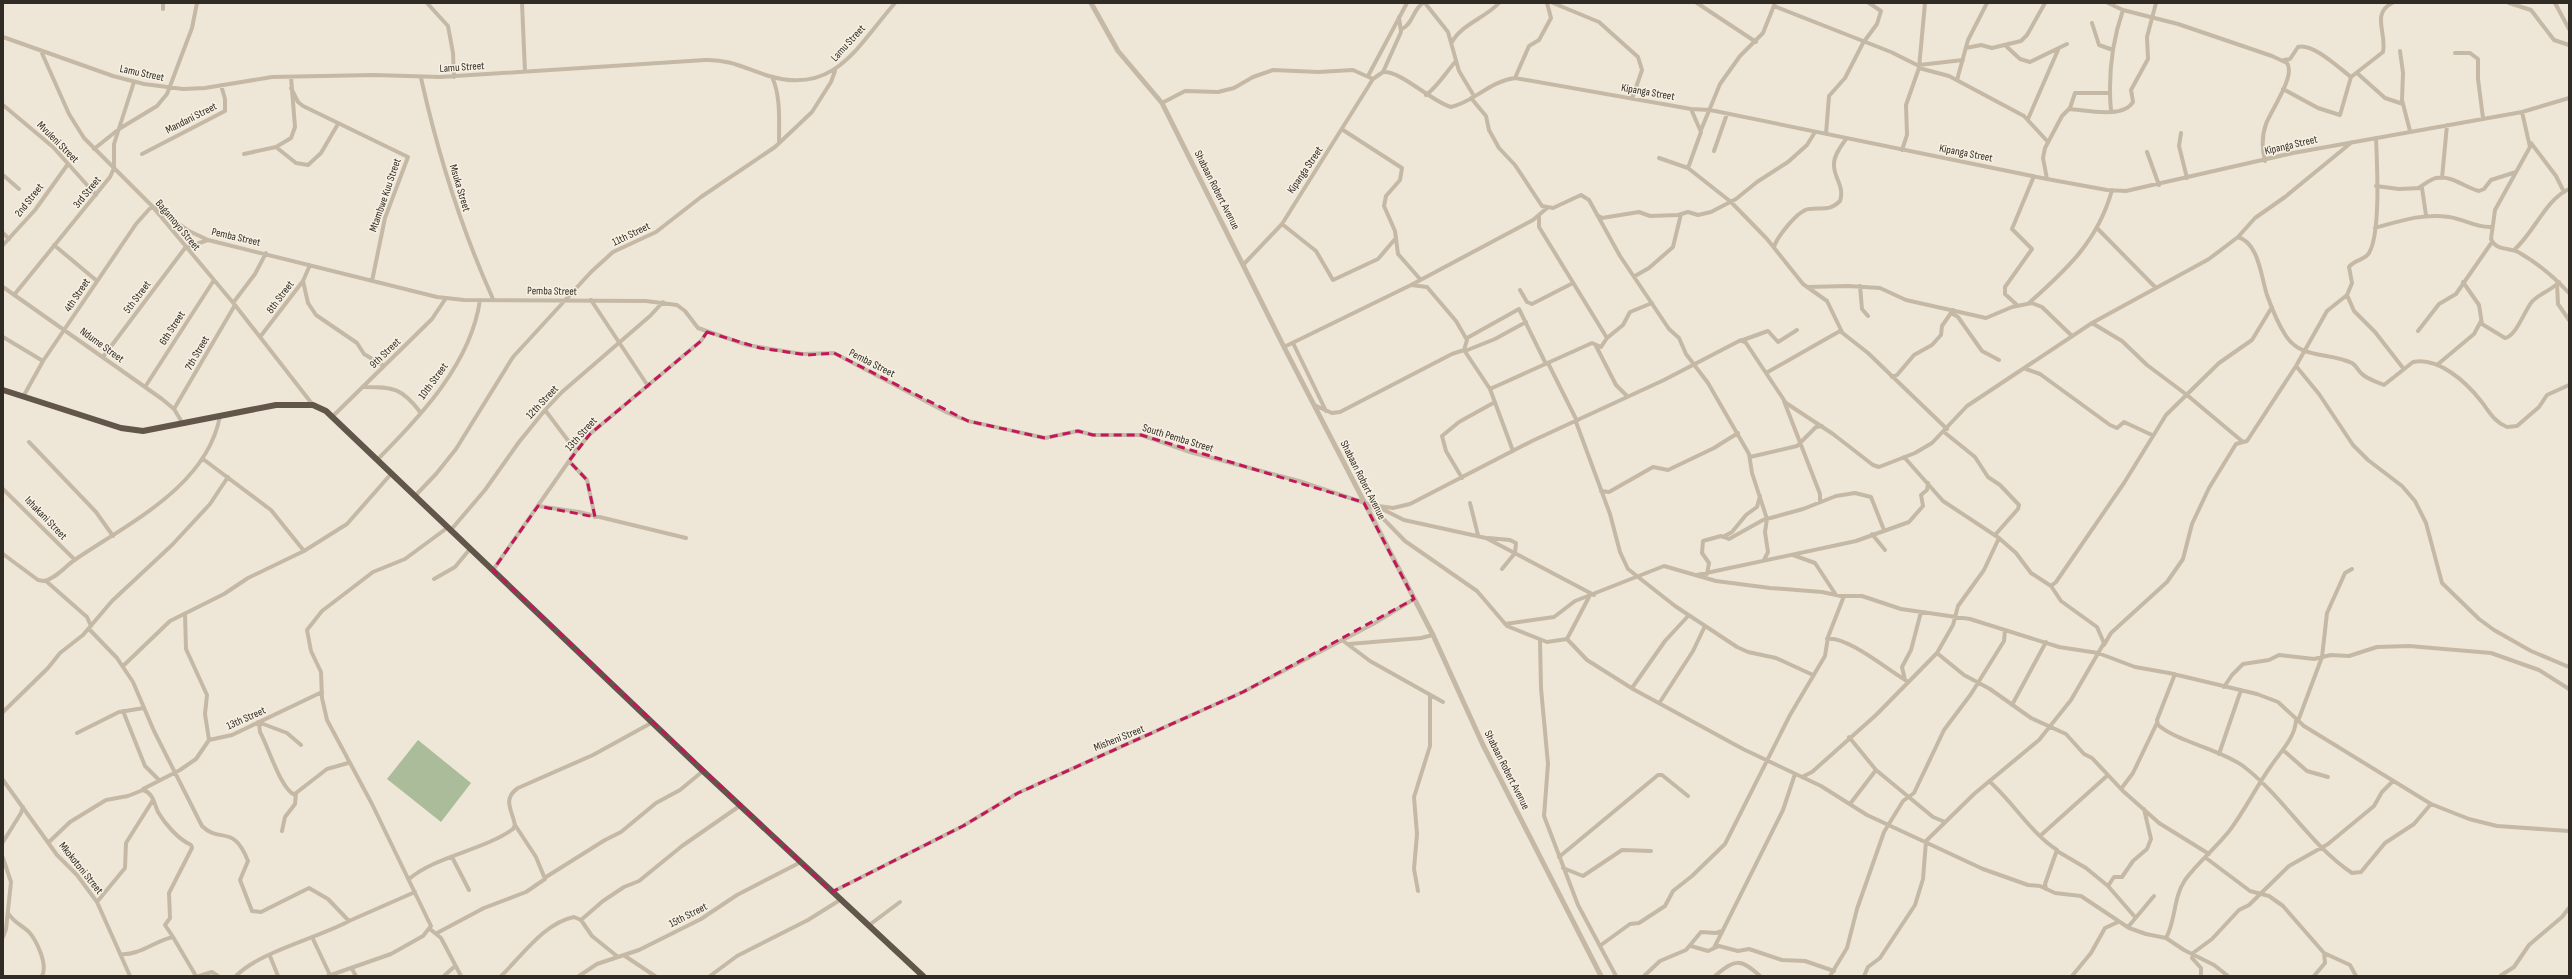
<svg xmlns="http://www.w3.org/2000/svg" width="2572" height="979" viewBox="0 0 2572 979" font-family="'Sofia Sans Condensed',sans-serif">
  <rect width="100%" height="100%" fill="#eee7d8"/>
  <path fill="#aabc99" d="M 418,740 L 471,783 L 441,822 L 387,779 Z"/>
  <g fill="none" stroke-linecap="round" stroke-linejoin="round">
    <path stroke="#c5b9a5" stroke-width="4" d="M 427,3 L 448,26 L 453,53 L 454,77
      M 522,3 L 525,72
      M 1425,3 L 1448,32 L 1459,71 L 1474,96
      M 1553,3 L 1599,22 L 1638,57 L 1642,70 L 1632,99
      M 1697,3 L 1756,42
      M 2108,3 L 2123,10 L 2178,24 L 2272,56 L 2287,63 C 2296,76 2271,110 2266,124 C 2262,135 2262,149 2265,161
      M 2509,3 L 2531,10 L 2554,40 L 2569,45
      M 2555,3 L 2569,29
      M 1774,6 L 1891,52 L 1919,66
      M 163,9 L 163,3
      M 2092,23 L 2099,45 L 2113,50
      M 1402,29 C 1413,24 1413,9 1423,3
      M 3,37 L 113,76 L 144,84 L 183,89 L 205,88 L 272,77 L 374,75 L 440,77 L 705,60 C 730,59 746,69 769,76 C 835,96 858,45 895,3
      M 1452,42 C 1462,24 1485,18 1499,3
      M 2006,46 L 2020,59 L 2030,62 L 2067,44
      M 1966,48 L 1981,45 L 1992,48 L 2021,41 L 2027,35 L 2045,3
      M 41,51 L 69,114 L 84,138 L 152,206 L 235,305 L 313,405
      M 2400,51 L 2403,73 L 2402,100 L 2410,131
      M 2455,53 L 2470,53 L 2478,59 L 2478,79 L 2483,118
      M 2284,60 L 2290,59 L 2298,47 C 2313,43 2339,68 2351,77
      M 1919,65 L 1963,60
      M 1919,68 L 1949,76 L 2024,116 L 2048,142
      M 1383,72 L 1401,32 L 1399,17
      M 2357,73 L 2385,98 L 2403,104
      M 1368,76 L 1407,3
      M 772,77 C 781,96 779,122 779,143
      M 421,78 C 438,154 461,228 493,299
      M 1515,78 L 1529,46 L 1539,40 L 1551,18 L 1547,3
      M 1957,80 L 1968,40 L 1987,3
      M 291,88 L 298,102 L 303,106 L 408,157 L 385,218 L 372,281
      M 2283,89 L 2318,108 L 2340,115 L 2351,77 L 2383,52 C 2387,33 2371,14 2392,3
      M 1426,95 C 1439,85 1446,72 1456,61
      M 1471,98 L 1486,116 L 1489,130 L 1499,148 L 1515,165 L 1542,206 L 1553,208 L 1581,195 L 1589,200 L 1620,256 L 1669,329 L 1679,338 L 1686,354 L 1708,383 L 1749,454 L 1752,473 L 1767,519 L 1765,532 L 1768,552 L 1764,560
      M 1162,103 L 1185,91 L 1218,92 L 1234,88 L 1253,77 L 1273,70 L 1318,72 L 1353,70 L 1373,79
      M 3,105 L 53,147 L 96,195
      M 2069,109 C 2086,110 2123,119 2133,102 L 2131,90 L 2148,59 L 2147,37 L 2156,3
      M 2111,111 C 2108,78 2112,42 2123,10
      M 2522,112 L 2530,147 L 2495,210 L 2491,239 C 2496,251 2508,247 2518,252 C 2536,262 2554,277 2569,293
      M 2028,119 L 2058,50
      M 1343,130 L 1402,168 L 1400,180 L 1386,196 L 1384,206 L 1395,231 L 1398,254 L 1420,279
      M 1701,130 L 1720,84 L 1740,56 L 1763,33 L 1775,3
      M 2181,133 L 2179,146 L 2187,178
      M 1826,134 L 1829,96 L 1845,78 L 1863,43 L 1877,24 L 1881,11 L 1869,3
      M 2531,143 L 2556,176 L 2564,192
      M 276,147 L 296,163 L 308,165 L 321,153 L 338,124
      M 94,149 L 119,129 L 157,106 L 167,94 L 192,28 L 197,3
      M 1902,150 L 1907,135 L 1906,105 L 1919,68 L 1925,3
      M 1714,151 L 1727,114
      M 2147,152 L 2159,185
      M 142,154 L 225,111 L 225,99 L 221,85
      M 244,154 L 276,147 L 291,138 L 295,127 L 291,77
      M 1659,158 L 1688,168 L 1731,202 L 1767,239 L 1803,284 L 1827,301 L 1842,332
      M 1688,168 L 1701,132 L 1691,109
      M 3,175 L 19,189
      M 2442,178 L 2447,125
      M 2047,179 L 2043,158 L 2045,148 L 2062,116 L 2070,108 L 2075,93 L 2109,93
      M 2376,186 L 2399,189 L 2422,188 L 2426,215
      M 2418,188 C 2424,185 2430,179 2436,178 C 2452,175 2464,187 2479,191 L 2484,189 L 2491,180 L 2516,172
      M 1539,215 L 1539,227 L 1607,338
      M 1597,215 L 1602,218 L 1639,212 L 1650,216 L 1678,215 L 1688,212 L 1698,215 L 1711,212 L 1736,199 L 1757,182 L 1788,162 L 1807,145 L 1815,132
      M 1282,224 L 1316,251 L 1333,280 L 1378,259 L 1396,238
      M 2097,228 L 2156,288
      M 2375,228 C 2400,221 2423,213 2449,217 C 2464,219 2476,228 2491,227
      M 3,233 L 9,239
      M 2238,237 C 2259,243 2261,277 2267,295 C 2272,309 2278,324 2286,336 C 2301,359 2328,352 2352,363 C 2357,366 2357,370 2362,374 C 2367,379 2377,382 2384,385 L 2413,362 C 2439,357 2466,382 2481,401 C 2489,411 2494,422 2507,427 L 2517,426 L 2539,407 L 2547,395 L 2569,385
      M 3,245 L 35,210 L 68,164
      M 54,245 L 97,281
      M 1774,247 C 1777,237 1798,210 1809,209 C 1822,207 1829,212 1840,201 C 1845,186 1833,177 1834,164 C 1834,155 1841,146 1846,139
      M 2514,250 C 2534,233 2545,200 2569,189
      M 1243,265 L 1282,224 L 1373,79 L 1383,72 C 1400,70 1432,102 1451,107 C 1474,102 1490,81 1515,78 L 1691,109 L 1710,110 L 2047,179 L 2107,190 L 2126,191 L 2293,153 L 2522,112 L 2569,98
      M 1635,276 L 1649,268 L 1673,247 L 1681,214
      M 303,281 L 308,303 L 316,315 L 357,343 L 364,354 L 384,366
      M 2463,282 L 2479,305 L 2482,324 L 2505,338 C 2516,336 2524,312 2531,303 C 2536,295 2551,291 2559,282
      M 2557,284 L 2558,304 L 2569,320
      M 1411,285 L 1427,287 L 1456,321 L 1467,340 L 1464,350 L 1490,389 L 1513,451
      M 1860,286 L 1862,309 L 1868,316
      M 3,287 L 162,399 L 174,409 L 183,424
      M 1807,287 L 1848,286 L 1880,288 L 1906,300 L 1986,318 L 2012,307 L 2032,303 L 2042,307 L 2072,336
      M 1520,290 L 1527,302 L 1532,304 L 1573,283
      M 14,295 L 110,177 L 114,168 L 114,144 L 134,82
      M 2347,295 L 2354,311 L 2375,332 L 2403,368
      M 591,300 L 648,386
      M 233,303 L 255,274 L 266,253
      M 2029,303 C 2067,269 2098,241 2112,190
      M 2017,305 L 2005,294 L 2005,287 L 2032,249 L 2012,229 L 2034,176
      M 1951,313 L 1958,317 L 1982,351 L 1999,360
      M 2092,323 L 2122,341 L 2147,365 L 2187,395 L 2243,442
      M 2418,331 L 2439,304 L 2456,294 L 2492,242
      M 3,337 L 43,361
      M 260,337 L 303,281 L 310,265
      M 1467,338 L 1519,309 L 1546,364
      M 1743,340 L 1768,331 L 1778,342 L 1797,330
      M 1293,343 L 1326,411
      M 1596,346 L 1616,385 L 1627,396
      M 1284,347 L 1411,285 L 1533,220 L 1547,208
      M 1465,351 L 1495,339 L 1526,322
      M 103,357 L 185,248 L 208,240
      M 1548,363 L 1577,421
      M 2437,365 L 2474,334 L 2481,321
      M 2296,366 L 2319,394 L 2353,445 L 2368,460 L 2402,486 L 2415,501 L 2426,523 L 2442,583 L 2479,619 L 2494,630 L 2531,651 L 2569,667
      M 2026,369 L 2040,374 L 2110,425 L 2117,428 L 2124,422 L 2152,435
      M 1766,373 L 1840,331 L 1868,353 L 1947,429
      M 1892,377 L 1897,375 L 1914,355 L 1932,345 L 1941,335 L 1942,326 L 1953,310
      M 145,387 L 214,280
      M 364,387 C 394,387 402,388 421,413
      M 1490,389 L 1592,343 L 1601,347 L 1607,338 L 1623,325 L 1630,312 L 1652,303
      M 23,397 L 43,361 L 136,224 L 152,206 L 189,231 L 208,240 L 437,297 L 464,300 L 646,301 L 677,305 L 685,311 L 698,328 L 747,345 L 802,354 L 834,353 L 948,413 L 968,421 L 1045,438 L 1078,431 L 1093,435 L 1141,435 L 1190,452 L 1299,481 L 1371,505 L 1393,508 L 1410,504 L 1532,441 L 1664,380 L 1741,340 L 1746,343 L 1786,403 L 1833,434 L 1873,465 L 1879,467 L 1915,453 L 1932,443 L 1967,406 L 2092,323 L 2209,259 L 2238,237 L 2255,218 L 2285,197 L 2352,142
      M 1784,401 L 1820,494 L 1820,502
      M 1314,405 L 1332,413 L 1340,412 L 1452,354 L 1464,350
      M 174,409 L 235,305
      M 545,410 L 576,451
      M 332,417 L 432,319 L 446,298
      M 1576,422 L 1610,514 L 1620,552 L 1628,569 L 1675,606 L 1737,647 L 1748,652 L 1776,658 L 1813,675
      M 1944,432 L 1975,457 L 1988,477 L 2000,485 L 2019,505 L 2018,509 L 1995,535
      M 29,442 L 96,512 L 113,536
      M 1750,457 L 1797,446 L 1816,427 L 1822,426
      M 203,459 L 271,510 L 304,551
      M 377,460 C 421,416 471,363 480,300
      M 569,461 L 587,480 L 595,517
      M 1462,478 L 1446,451 L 1442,436 L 1459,422 L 1495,402
      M 3,489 L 75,560
      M 1601,491 L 1609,492 L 1653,467 L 1668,470 L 1714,448 L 1738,433
      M 415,496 L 436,474 L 456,449 L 513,357 L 591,272 L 613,252 L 656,232 L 701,197 L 775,147 L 812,112 L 831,82 L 835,71
      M 1470,503 L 1478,535
      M 538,506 L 579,512 L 686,538
      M 1371,506 L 1405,541 L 1477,591 L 1507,626 L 1547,642 L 1567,639 L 1587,660 L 1633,689 L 1743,749 L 1821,786 L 1867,815 L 1983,869 L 2028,885 L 2040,886 L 2055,893 L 2081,896 L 2129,928 L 2146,934 L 2166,938 L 2184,950 L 2214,965 L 2228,976
      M 1380,508 L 1404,520 L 1486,538 L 1594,595
      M 450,531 L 485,490 L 519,442 L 545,410 L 562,392 L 650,316 L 663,302
      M 1872,534 L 1885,550
      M 1723,537 L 1732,532 L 1746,515 L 1757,507 L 1760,496
      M 1488,538 L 1510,540 L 1516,543 L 1515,553 L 1502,569
      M 3,554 L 38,580 L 44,581 C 57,578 65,566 76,559 C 129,523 207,486 220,416
      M 1793,555 L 1815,563 L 1836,595
      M 493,570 L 576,451 L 590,434 L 701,341 L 707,332
      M 1707,574 L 1709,563 L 1702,553 L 1703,541 L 1721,536 L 1729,539 L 1763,520 L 1803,509 L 1836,496 L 1855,493 L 1871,497 L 1884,530
      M 1697,575 L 1856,541 L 1909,522 L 1923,506 L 1921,495 L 1927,490 L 1928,483
      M 434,579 L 455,567 L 470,549
      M 46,581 L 87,617 L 91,626
      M 2051,586 L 2056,582 L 2124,483 L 2166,415 L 2219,363 L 2252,340 L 2272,307
      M 185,614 L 186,649 L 207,695 L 205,714 L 209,740
      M 1505,624 L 1554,617 L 1575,601 L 1664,566 L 1716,581 L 1770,588 L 1822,592 L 1841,596 L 1862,596 L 1901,609 L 1970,619 L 2059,647 L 2098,653 L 2135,667 L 2169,673 L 2257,694 L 2278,702 L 2304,726 L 2431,804 L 2469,819 L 2497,826 L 2569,831
      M 89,629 L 117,658 L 133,682 L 154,731 L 202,826 C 220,844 233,823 248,861 L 240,880 L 252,911 L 261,912 L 309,888 L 328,899 L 349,921 L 415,892
      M 1567,639 L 1589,597
      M 1827,639 C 1846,635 1889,671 1907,681
      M 1342,640 L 1370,661 L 1443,702
      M 1540,640 L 1541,688 L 1548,764 L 1544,816 L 1578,905 L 1616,976
      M 1349,644 L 1421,638 L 1433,635
      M 2104,645 L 2111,633 L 2167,582 L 2183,559 L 2192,524 L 2209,488 L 2236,444 L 2247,441 L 2296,366 L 2327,311 L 2347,295 L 2352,283 L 2349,267 C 2354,260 2365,260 2369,253 C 2381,233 2377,163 2376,138
      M 1937,653 L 1964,675 L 1990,689 L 2031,718 L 2066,734 L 2084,754 L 2092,758 L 2123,791 L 2159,823 L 2209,854
      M 123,666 L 170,621 L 224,594 L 248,578 L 304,551 L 347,524 L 391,474
      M 2175,674 L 2157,720 L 2158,725 C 2178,742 2220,749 2243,766 C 2284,797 2309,844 2352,873 L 2361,872 L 2385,843 L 2414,824 L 2431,804
      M 1905,680 L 1902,667 L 1911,650 L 1921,612
      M 2224,687 L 2232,675 L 2243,664 L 2269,660 L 2279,655 L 2314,659 L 2331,655 L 2349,656 L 2377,647 L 2409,646 L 2491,653 L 2539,670 L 2569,689
      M 1632,688 L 1665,641 L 1689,615
      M 1660,702 L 1693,651 L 1705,626
      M 2012,705 L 2046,642
      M 123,711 L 145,766 L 159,780
      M 3,712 L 48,668 L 60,653 L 83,635 L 112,601 L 172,545 L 210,504 L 228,477
      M 2298,721 L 2322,657 L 2327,613 L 2345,573 L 2352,569
      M 258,722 L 287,733 L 301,745
      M 259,723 L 260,732 C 268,746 281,790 295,795
      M 77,733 L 119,712 L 144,708
      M 1849,737 L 1876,770 L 1933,817 L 1945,822
      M 2283,750 L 2307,771 L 2328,777
      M 2219,754 L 2241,690
      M 1802,777 L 1812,772 L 1876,715 L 1937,653 L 1953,625 L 1958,606 L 1984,570 L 1999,538
      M 3,780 L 57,855 L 77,875 L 97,902 L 130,976
      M 1989,781 C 2013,802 2030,832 2057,850 L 2045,884 L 2046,889
      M 143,789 L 180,770 L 196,759 L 209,740 L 232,735 L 322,692
      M 2121,789 L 2133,773 L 2157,723
      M 1850,804 L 1876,770
      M 282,831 L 285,817 L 295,804 L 296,793 L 327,769 L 348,763
      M 2040,836 L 2108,775
      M 3,842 L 21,813 L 23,807
      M 49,842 L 70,822 L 106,800 L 128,796 L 143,790 C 153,793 154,803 158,812 C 165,824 178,839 191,845 L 192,848 L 169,893 L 170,918 L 165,925 L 173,937
      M 2057,851 L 2086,868 L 2108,886 L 2135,917
      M 452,857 L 469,890
      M 1559,857 L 1658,775 L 1662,775 L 1688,796
      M 3,858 L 11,882 L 6,929 L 3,937
      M 2206,858 L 2250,891 L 2269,896 L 2283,906 L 2324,953 L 2350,965 L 2356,976
      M 1563,868 L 1583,876 L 1622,850 L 1651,851
      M 546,877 L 605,840 L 621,832 L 656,803 L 680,790 L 703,771
      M 409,879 C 436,856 484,850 513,829 L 515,825 C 512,810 502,799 518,788 L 593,755 L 653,722
      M 2108,886 L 2114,877 L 2122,877 L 2133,861 L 2147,849 L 2151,839 L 2144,809
      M 1418,891 L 1414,869 L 1417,834 L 1414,797 L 1430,746 L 1430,696
      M 832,892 L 963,826 L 1018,793 L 1243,692 L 1373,624 L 1414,599
      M 97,902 L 125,868 L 126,843 L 153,800
      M 8,913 C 14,923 22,925 29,932 C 37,941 48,965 42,976
      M 581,920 L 603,901 L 624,887 L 639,881 L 682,846 L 741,805
      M 868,926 L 900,902
      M 2128,927 L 2154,896
      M 430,929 L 441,938 L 461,976
      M 437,933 L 484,908 L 526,892 L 545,879 L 536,857 L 515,825
      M 2166,938 C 2176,920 2173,898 2185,880 C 2198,862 2216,848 2230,830 C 2245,810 2256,787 2271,766 C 2281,751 2295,738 2296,720
      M 313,939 L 330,975
      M 1601,945 L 1630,924 L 1639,923 L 1665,906 L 1673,891 L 1692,876 L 1725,844 L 1790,715 L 1825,656 L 1828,637 L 1844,596
      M 1691,946 L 1708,951 L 1719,946 L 1738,951 L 1749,949 L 1782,960 L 1805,961 L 1834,971
      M 1714,948 L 1783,810 L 1795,774
      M 120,954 C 139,956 154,941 173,937 L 196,976
      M 270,956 L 278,976
      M 625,956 L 655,976
      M 352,969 L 356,976
      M 199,976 L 212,972 L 218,976
      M 236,976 C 259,952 318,938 349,921
      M 328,976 L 391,954 L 423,936 L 431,926 L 372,804 L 327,720 L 322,698 L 321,672 L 311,651 L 307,630 L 322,611 L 373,572 L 405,559 L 447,528
      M 444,976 L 455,966
      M 501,976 C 522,956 544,923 574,917 L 581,920 L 592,936 L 618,957
      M 579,976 L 597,964 L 639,950 L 701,919 L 737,895 L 801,862
      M 710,976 L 737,956 L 808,920 L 840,900
      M 1644,976 L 1660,961 L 1686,950 L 1701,932 L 1716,933 L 1722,931
      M 1715,976 C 1735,959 1740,958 1760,976
      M 1830,976 L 1847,948 L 1857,909 L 1884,832 L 1903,801 L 1914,793 L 1944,730 L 1971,694 L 2004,641 L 2005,630
      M 1864,976 L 1868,967 L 1880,958 L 1915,905 L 1923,879 L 1926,841 L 1974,794 L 2039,740 L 2071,700 L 2104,643 L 2097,627 L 2061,601 L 2051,586 L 2031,573 L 2016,553 L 1999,538 L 1943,501 L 1904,457
      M 2072,976 L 2091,953 L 2105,928 L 2118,922
      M 2201,976 L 2201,968 L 2192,958 L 2193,953 L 2212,939 L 2239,910 L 2249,905 L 2289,866 L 2328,844 L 2374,806 L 2382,792 L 2393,781
      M 2314,976 L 2325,963 L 2324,953
      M 2500,976 L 2514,967 L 2529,945 L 2562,917 L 2569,908"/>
    <path stroke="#c5b9a5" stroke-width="5" d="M 1091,3 L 1118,51 L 1162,103 L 1284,347 L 1433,635 L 1483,745 L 1601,976"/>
    <path stroke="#62564a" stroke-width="6" d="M 3,390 L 121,428 L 143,431 L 276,405 L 313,405 L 326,411 L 703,771 L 923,976"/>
  </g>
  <path fill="none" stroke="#c2185b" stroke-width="3" stroke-dasharray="8 5" stroke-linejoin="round" d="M 707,332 L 760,348 L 808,355 L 834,353 L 968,421 L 1045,438 L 1078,431 L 1093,435 L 1141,435 L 1359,501 L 1364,503 L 1414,599 L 1243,692 L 1018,793 L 963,826 L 832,892 L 493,570 L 538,506 L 595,517 L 587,480 L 569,461 L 590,434 L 701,341 Z"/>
  <g text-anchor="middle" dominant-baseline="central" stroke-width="3" stroke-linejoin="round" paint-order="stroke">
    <g font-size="11" fill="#312b26" stroke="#f7f1e3">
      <text transform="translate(848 43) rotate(-48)">Lamu Street</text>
      <text transform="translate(462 67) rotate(-4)">Lamu Street</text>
      <text transform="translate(142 73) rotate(12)">Lamu Street</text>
      <text transform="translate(1648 92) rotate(10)">Kipanga Street</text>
      <text transform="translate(191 118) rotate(-27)">Mandani Street</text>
      <text transform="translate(58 142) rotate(45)">Mvuleni Street</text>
      <text transform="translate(2291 145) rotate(-13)">Kipanga Street</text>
      <text transform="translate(1966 153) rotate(11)">Kipanga Street</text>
      <text transform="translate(1305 170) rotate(-56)">Kipanga Street</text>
      <text transform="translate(460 188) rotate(73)">Msuka Street</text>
      <text transform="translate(1217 190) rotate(63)">Shabaan Robert Avenue</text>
      <text transform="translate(87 192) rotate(-51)">3rd Street</text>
      <text transform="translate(385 195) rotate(-71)">Mtambwe Kuu Street</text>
      <text transform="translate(29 200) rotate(-52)">2nd Street</text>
      <text transform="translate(178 225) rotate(50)">Bagamoyo Street</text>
      <text transform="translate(631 234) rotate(-26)">11th Street</text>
      <text transform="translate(236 237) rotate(13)">Pemba Street</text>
      <text transform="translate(552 291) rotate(1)">Pemba Street</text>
      <text transform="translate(77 295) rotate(-56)">4th Street</text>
      <text transform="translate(137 297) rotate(-53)">5th Street</text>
      <text transform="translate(280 297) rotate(-53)">8th Street</text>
      <text transform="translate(172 328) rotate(-57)">6th Street</text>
      <text transform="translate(102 345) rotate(36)">Ndume Street</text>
      <text transform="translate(197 353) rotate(-60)">7th Street</text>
      <text transform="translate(385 353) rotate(-44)">9th Street</text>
      <text transform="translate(872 363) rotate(27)">Pemba Street</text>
      <text transform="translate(433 381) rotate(-54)">10th Street</text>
      <text transform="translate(542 402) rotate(-47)">12th Street</text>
      <text transform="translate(581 434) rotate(-48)">13th Street</text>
      <text transform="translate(1178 438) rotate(17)">South Pemba Street</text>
      <text transform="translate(1363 480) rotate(63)">Shabaan Robert Avenue</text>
      <text transform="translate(46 518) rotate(46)">Ishakani Street</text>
      <text transform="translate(246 718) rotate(-24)">13th Street</text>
      <text transform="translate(1119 738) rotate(-22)">Misheni Street</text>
      <text transform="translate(1507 770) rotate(63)">Shabaan Robert Avenue</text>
      <text transform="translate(81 868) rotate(51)">Mkokotoni Street</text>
      <text transform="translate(688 915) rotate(-27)">15th Street</text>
    </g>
  </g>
  <rect width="2572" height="979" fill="none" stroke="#312b26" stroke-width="8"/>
</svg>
